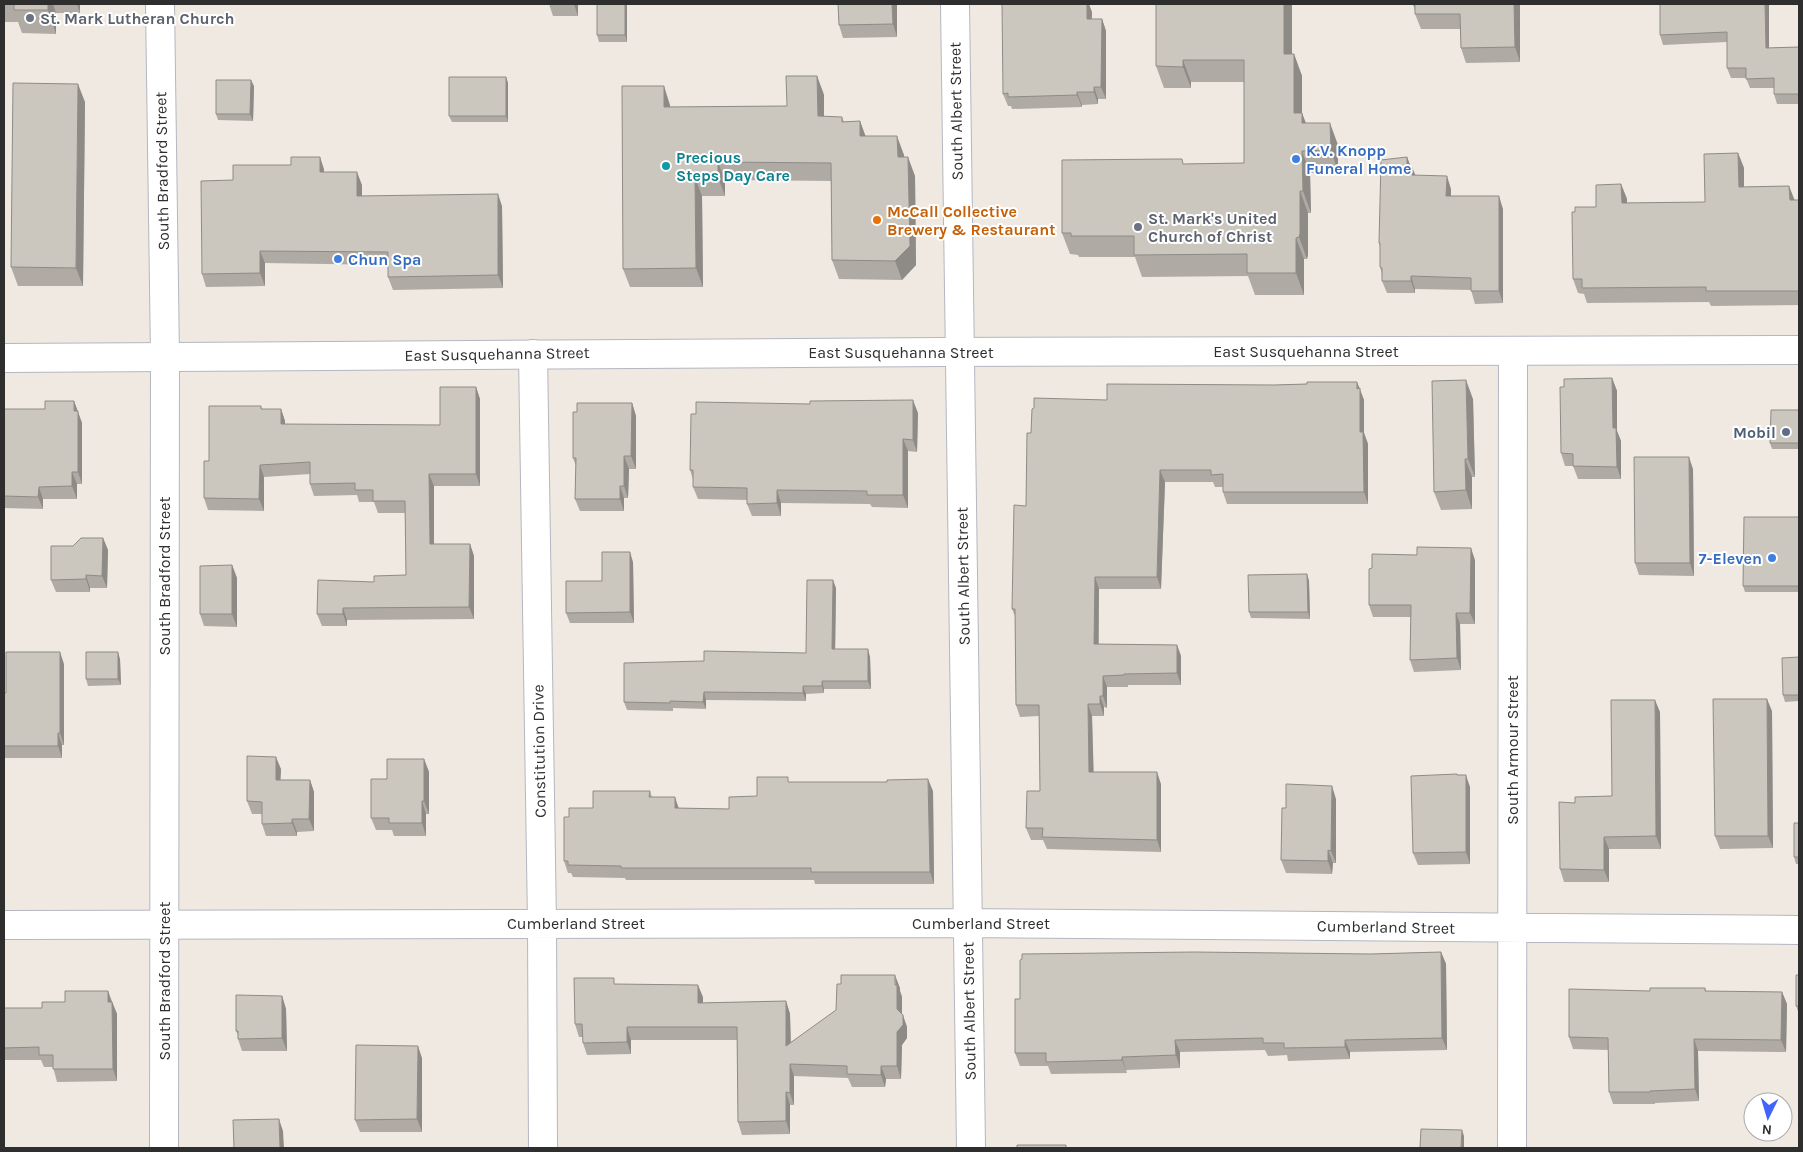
<svg xmlns="http://www.w3.org/2000/svg" width="1803" height="1152" viewBox="0 0 1803 1152" font-family="Karla,sans-serif">
  <rect width="100%" height="100%" fill="#efe9e1"/>
  <g fill="none" stroke-linecap="round" stroke-linejoin="round">
    <defs>
      <path id="minor" d="M 160,4 L 165,357 L 164,1148
        M 955,4 L 971,1148
        M 533,354 L 542,923 L 543,1148
        M 4,925 L 968,923 L 1799,930
        M 1512,1148 L 1513,351"/>
      <path id="secondary" d="M 4,358 L 942,352 L 1799,350"/>
    </defs>
    <use href="#minor" stroke="#b4b7c1" stroke-width="30"/>
    <use href="#secondary" stroke="#b4b7c1" stroke-width="30"/>
    <use href="#minor" stroke="#fff" stroke-width="28"/>
    <use href="#secondary" stroke="#fff" stroke-width="28"/>
  </g>
  <path fill="#afaba4" d="M 4,4 L 80,4 L 80,13 L 56,13 L 56,34 L 22,33 L 18,22 L 4,22 Z
    M 549,4 L 578,4 L 578,16 L 553,16 Z
    M 597,4 L 627,4 L 627,42 L 599,42 L 597,35 Z
    M 838,4 L 897,4 L 897,37 L 843,38 L 839,25 Z
    M 1156,4 L 1292,4 L 1292,54 L 1294,54 L 1302,76 L 1302,113 L 1306,123 L 1338,145 L 1338,172 L 1310,173 L 1311,213 L 1308,213 L 1308,255 L 1307,259 L 1304,259 L 1304,295 L 1255,295 L 1248,276 L 1142,277 L 1135,257 L 1079,257 L 1078,255 L 1070,254 L 1062,233 L 1184,164 L 1244,163 L 1244,82 L 1191,82 L 1191,88 L 1164,88 L 1156,66 Z
    M 1413,4 L 1520,4 L 1520,62 L 1466,63 L 1461,48 L 1460,29 L 1421,29 L 1415,14 L 1415,11 Z
    M 1660,4 L 1769,4 L 1769,48 L 1799,47 L 1799,104 L 1777,104 L 1774,94 L 1774,88 L 1750,88 L 1746,78 L 1731,78 L 1727,68 L 1727,42 L 1663,45 L 1660,35 Z
    M 1092,12 L 1092,19 L 1102,19 L 1106,31 L 1106,99 L 1098,99 L 1098,104 L 1082,105 L 1082,107 L 1012,109 L 1011,106 L 1008,106 L 1003,94 Z
    M 817,76 L 824,95 L 824,117 L 842,117 L 844,122 L 860,121 L 865,136 L 904,155 L 904,157 L 915,176 L 916,265 L 902,280 L 839,279 L 832,260 L 831,181 L 725,180 L 725,196 L 702,196 L 703,287 L 630,287 L 623,269 L 670,105 L 670,107 L 787,106 Z
    M 506,77 L 508,83 L 508,122 L 452,122 L 449,116 Z
    M 254,86 L 253,121 L 218,120 L 216,114 Z
    M 85,102 L 83,286 L 18,286 L 11,267 Z
    M 1738,153 L 1744,168 L 1744,187 L 1789,186 L 1794,200 L 1799,200 L 1799,305 L 1711,306 L 1709,302 L 1587,303 L 1584,294 L 1578,293 L 1573,279 L 1596,207 L 1621,184 L 1627,199 L 1627,203 L 1705,202 Z
    M 1407,157 L 1411,167 L 1415,176 L 1451,189 L 1451,196 L 1503,209 L 1503,303 L 1475,304 L 1471,290 L 1415,289 L 1415,293 L 1387,293 L 1382,281 L 1382,274 L 1380,267 L 1380,247 L 1379,243 Z
    M 324,169 L 324,172 L 362,185 L 362,196 L 502,206 L 503,288 L 393,290 L 388,277 L 388,265 L 265,263 L 265,286 L 206,287 L 202,274 L 233,180 Z
    M 1612,378 L 1617,391 L 1617,431 L 1621,441 L 1621,479 L 1578,479 L 1573,466 L 1565,466 L 1561,453 L 1564,387 Z
    M 1357,382 L 1364,400 L 1364,433 L 1368,444 L 1368,504 L 1227,504 L 1223,492 L 1223,487 L 1215,487 L 1213,482 L 1165,482 L 1161,589 L 1099,589 L 1099,644 L 1177,645 L 1181,656 L 1181,685 L 1128,685 L 1128,687 L 1107,687 L 1107,708 L 1104,707 L 1104,716 L 1092,716 L 1093,772 L 1161,784 L 1161,852 L 1047,849 L 1043,840 L 1031,840 L 1026,828 L 1040,791 L 1039,716 L 1020,717 L 1016,705 L 1015,616 L 1012,609 L 1026,506 L 1031,433 L 1107,400 L 1274,385 Z
    M 476,387 L 480,399 L 480,486 L 434,486 L 434,544 L 470,544 L 474,556 L 474,619 L 347,620 L 347,626 L 322,626 L 317,614 L 374,582 L 406,575 L 405,513 L 378,513 L 374,502 L 359,502 L 357,495 L 314,496 L 310,484 L 310,474 L 264,477 L 264,511 L 208,510 L 204,498 L 209,461 L 261,406 L 262,409 L 281,409 L 285,421 L 285,425 L 440,425 Z
    M 1473,399 L 1475,477 L 1472,477 L 1472,509 L 1441,510 L 1434,492 Z
    M 74,401 L 82,423 L 82,484 L 77,484 L 77,499 L 43,499 L 43,509 L 4,508 L 4,409 L 45,409 Z
    M 632,403 L 636,416 L 636,469 L 629,469 L 628,498 L 624,498 L 624,511 L 580,511 L 575,499 L 576,466 L 573,458 L 577,412 Z
    M 1799,410 L 1799,449 L 1772,449 L 1770,443 Z
    M 918,413 L 917,452 L 908,451 L 908,508 L 872,507 L 870,504 L 781,503 L 781,516 L 752,516 L 747,504 L 747,500 L 698,499 L 693,487 L 693,479 L 690,470 Z
    M 1693,469 L 1694,576 L 1639,575 L 1635,563 Z
    M 1799,517 L 1799,592 L 1745,592 L 1743,586 Z
    M 103,538 L 108,550 L 107,588 L 90,588 L 90,592 L 56,592 L 51,580 L 73,546 Z
    M 1475,560 L 1475,624 L 1460,624 L 1461,670 L 1414,672 L 1410,660 L 1411,617 L 1373,617 L 1369,605 Z
    M 633,562 L 634,623 L 570,623 L 566,613 L 602,581 Z
    M 232,565 L 237,578 L 237,627 L 204,626 L 200,614 Z
    M 1307,574 L 1309,581 L 1310,619 L 1251,618 L 1249,612 Z
    M 836,588 L 835,649 L 870,657 L 871,689 L 824,689 L 824,693 L 806,694 L 806,701 L 706,700 L 706,709 L 673,708 L 673,711 L 627,710 L 624,702 L 704,661 L 806,653 Z
    M 1799,657 L 1799,701 L 1785,702 L 1783,695 Z
    M 120,659 L 121,685 L 88,686 L 86,679 Z
    M 64,664 L 64,745 L 62,745 L 62,758 L 4,758 L 4,693 L 6,693 Z
    M 1772,711 L 1773,848 L 1720,849 L 1715,836 Z
    M 1660,712 L 1661,849 L 1609,849 L 1609,882 L 1564,882 L 1560,869 L 1575,803 L 1612,796 Z
    M 424,759 L 429,772 L 429,814 L 426,814 L 426,836 L 394,836 L 392,830 L 376,830 L 371,818 L 387,779 Z
    M 281,769 L 280,780 L 310,780 L 314,792 L 314,831 L 297,832 L 297,836 L 266,836 L 262,824 L 262,814 L 252,814 L 247,801 Z
    M 1457,775 L 1470,787 L 1470,864 L 1418,865 L 1413,853 Z
    M 790,782 L 933,791 L 934,884 L 815,884 L 814,880 L 626,880 L 625,878 L 573,877 L 571,873 L 568,873 L 564,861 L 569,817 L 650,791 L 652,797 L 679,808 L 729,809 Z
    M 1336,799 L 1336,863 L 1333,863 L 1332,874 L 1286,873 L 1281,860 L 1286,808 Z
    M 1799,823 L 1799,864 L 1796,864 L 1794,857 Z
    M 1441,952 L 1446,964 L 1447,1050 L 1350,1052 L 1350,1059 L 1288,1061 L 1287,1055 L 1268,1056 L 1265,1050 L 1180,1052 L 1180,1068 L 1126,1070 L 1127,1073 L 1051,1074 L 1048,1066 L 1020,1066 L 1015,1053 L 1020,999 L 1371,954 Z
    M 1799,975 L 1799,1014 L 1796,1006 Z
    M 616,984 L 703,997 L 703,1003 L 786,1001 L 790,1014 L 791,1043 L 900,988 L 900,991 L 902,997 L 902,1014 L 907,1027 L 907,1038 L 902,1045 L 901,1079 L 886,1079 L 885,1087 L 852,1087 L 848,1078 L 794,1076 L 794,1105 L 790,1105 L 790,1134 L 742,1135 L 738,1122 L 737,1040 L 631,1040 L 631,1054 L 587,1055 L 583,1043 L 583,1037 L 579,1037 L 575,1024 Z
    M 1705,988 L 1706,991 L 1782,992 L 1787,1004 L 1786,1052 L 1698,1051 L 1699,1101 L 1655,1103 L 1655,1104 L 1613,1104 L 1609,1092 L 1608,1050 L 1573,1049 L 1569,1037 L 1650,991 Z
    M 108,991 L 117,1014 L 117,1081 L 57,1082 L 53,1067 L 44,1067 L 41,1060 L 4,1060 L 4,1008 L 42,1008 Z
    M 282,996 L 286,1009 L 287,1051 L 242,1051 L 238,1039 L 238,1035 L 236,1031 Z
    M 422,1058 L 422,1132 L 360,1132 L 355,1120 Z"/>
  <path fill="#8e8b86" d="M 48,4 L 53,4 L 56,13 L 56,34 L 48,10 Z
    M 77,4 L 80,4 L 80,13 Z
    M 574,4 L 578,4 L 578,16 Z
    M 625,4 L 627,4 L 627,42 L 625,35 Z
    M 892,4 L 897,4 L 897,37 L 893,24 Z
    M 1087,4 L 1089,4 L 1092,12 L 1091,31 L 1087,19 Z
    M 1284,4 L 1292,4 L 1292,76 L 1284,54 Z
    M 1514,4 L 1520,4 L 1520,62 L 1515,47 Z
    M 1765,4 L 1769,4 L 1769,57 L 1766,48 Z
    M 1102,19 L 1106,31 L 1106,99 L 1101,87 Z
    M 1294,54 L 1302,76 L 1302,134 L 1294,113 Z
    M 1183,60 L 1191,82 L 1191,88 L 1183,67 Z
    M 817,76 L 824,95 L 824,135 L 818,116 Z
    M 506,77 L 508,83 L 508,122 L 506,116 Z
    M 251,80 L 254,86 L 253,121 L 250,114 Z
    M 78,84 L 85,102 L 83,286 L 76,268 Z
    M 664,86 L 670,105 L 671,126 L 664,107 Z
    M 1094,87 L 1098,99 L 1098,104 L 1094,92 Z
    M 1077,92 L 1082,105 L 1082,107 L 1077,95 Z
    M 1302,113 L 1310,135 L 1302,123 Z
    M 860,121 L 867,140 L 860,136 Z
    M 1330,123 L 1338,145 L 1338,172 L 1331,150 Z
    M 897,136 L 904,155 L 905,176 L 898,157 Z
    M 1302,151 L 1310,173 L 1311,213 L 1303,191 Z
    M 1738,153 L 1744,168 L 1744,201 L 1739,187 Z
    M 320,157 L 324,169 L 324,184 L 320,172 Z
    M 908,157 L 915,176 L 916,265 L 902,280 L 895,261 Z
    M 1407,157 L 1412,170 L 1407,167 Z
    M 718,162 L 725,180 L 725,196 L 718,177 Z
    M 1412,167 L 1417,179 L 1412,175 Z
    M 357,172 L 362,185 L 362,209 L 357,196 Z
    M 1447,176 L 1451,189 L 1451,209 L 1446,196 Z
    M 695,178 L 702,196 L 703,287 L 696,268 Z
    M 1621,184 L 1627,199 L 1627,218 L 1622,203 Z
    M 1789,186 L 1795,201 L 1790,200 Z
    M 1300,191 L 1308,213 L 1308,255 L 1307,259 L 1299,237 Z
    M 498,194 L 502,206 L 503,288 L 498,275 Z
    M 1499,196 L 1503,209 L 1503,303 L 1499,291 Z
    M 1296,238 L 1304,259 L 1304,295 L 1296,273 Z
    M 260,251 L 265,263 L 265,286 L 260,273 Z
    M 1411,276 L 1415,289 L 1415,293 L 1411,281 Z
    M 1612,378 L 1617,391 L 1617,431 L 1621,441 L 1621,479 L 1617,467 L 1613,428 Z
    M 1466,380 L 1473,399 L 1475,477 L 1468,459 Z
    M 1357,382 L 1364,400 L 1364,433 L 1368,444 L 1368,504 L 1364,492 L 1360,432 Z
    M 476,387 L 480,399 L 480,486 L 476,474 Z
    M 913,400 L 918,413 L 917,452 L 913,440 Z
    M 74,401 L 82,423 L 82,484 L 78,472 Z
    M 632,403 L 636,416 L 636,469 L 631,456 Z
    M 281,409 L 285,421 L 285,436 L 281,424 Z
    M 903,439 L 908,451 L 908,508 L 903,495 Z
    M 624,456 L 629,469 L 628,498 L 624,486 Z
    M 1689,457 L 1693,469 L 1694,576 L 1690,563 Z
    M 1465,459 L 1472,477 L 1472,509 L 1466,490 Z
    M 260,465 L 264,477 L 264,511 L 259,499 Z
    M 1160,470 L 1165,482 L 1161,589 L 1157,577 Z
    M 72,472 L 77,484 L 77,499 L 72,486 Z
    M 429,474 L 434,486 L 434,556 L 430,544 Z
    M 620,486 L 624,498 L 624,511 L 620,499 Z
    M 39,487 L 43,499 L 43,509 L 38,497 Z
    M 777,490 L 781,503 L 781,516 L 777,503 Z
    M 103,538 L 108,550 L 107,588 L 102,576 Z
    M 470,544 L 474,556 L 474,619 L 469,607 Z
    M 1471,548 L 1475,560 L 1475,624 L 1470,613 Z
    M 630,552 L 633,562 L 634,623 L 630,612 Z
    M 232,565 L 237,578 L 237,627 L 232,614 Z
    M 1307,574 L 1309,581 L 1310,619 L 1308,612 Z
    M 86,575 L 90,588 L 90,592 L 86,579 Z
    M 1095,577 L 1099,589 L 1098,656 L 1094,644 Z
    M 833,580 L 836,588 L 835,657 L 832,649 Z
    M 343,608 L 347,620 L 347,626 L 343,614 Z
    M 1456,613 L 1460,624 L 1461,670 L 1457,658 Z
    M 1177,645 L 1181,656 L 1181,685 L 1177,673 Z
    M 868,649 L 870,657 L 871,689 L 868,681 Z
    M 60,652 L 64,664 L 64,745 L 60,733 Z
    M 118,652 L 120,659 L 121,685 L 118,679 Z
    M 1103,676 L 1107,687 L 1107,708 L 1103,696 Z
    M 822,681 L 824,689 L 824,693 L 822,686 Z
    M 803,686 L 806,694 L 806,701 L 803,693 Z
    M 704,692 L 706,700 L 706,709 L 703,702 Z
    M 1100,696 L 1104,707 L 1104,716 L 1100,704 Z
    M 1767,699 L 1772,711 L 1773,848 L 1768,836 Z
    M 1655,700 L 1660,712 L 1661,849 L 1656,836 Z
    M 1088,704 L 1092,716 L 1094,783 L 1089,772 Z
    M 58,733 L 62,745 L 62,758 L 58,746 Z
    M 276,757 L 281,769 L 280,792 L 276,780 Z
    M 424,759 L 429,772 L 429,814 L 424,801 Z
    M 1157,772 L 1161,784 L 1161,852 L 1157,840 Z
    M 1466,775 L 1470,787 L 1470,864 L 1466,852 Z
    M 928,779 L 933,791 L 934,884 L 930,872 Z
    M 310,780 L 314,792 L 314,831 L 309,819 Z
    M 1332,786 L 1336,799 L 1336,863 L 1331,851 Z
    M 675,797 L 679,809 L 675,808 Z
    M 422,801 L 426,814 L 426,836 L 422,823 Z
    M 292,819 L 297,832 L 297,836 L 292,823 Z
    M 1604,837 L 1609,849 L 1609,882 L 1604,870 Z
    M 1328,850 L 1333,863 L 1332,874 L 1328,861 Z
    M 1441,952 L 1446,964 L 1447,1050 L 1442,1038 Z
    M 895,975 L 900,988 L 900,991 L 902,997 L 902,1021 L 897,1009 Z
    M 698,985 L 703,997 L 703,1015 L 698,1003 Z
    M 108,991 L 112,1003 L 108,1002 Z
    M 1782,992 L 1787,1004 L 1786,1052 L 1781,1040 Z
    M 282,996 L 286,1009 L 287,1051 L 282,1038 Z
    M 786,1001 L 790,1014 L 791,1059 L 786,1046 Z
    M 112,1002 L 117,1014 L 117,1081 L 113,1069 Z
    M 903,1015 L 907,1027 L 907,1038 L 902,1045 L 901,1079 L 897,1066 L 897,1032 Z
    M 627,1027 L 631,1040 L 631,1054 L 627,1042 Z
    M 1694,1039 L 1698,1051 L 1699,1101 L 1695,1089 Z
    M 1175,1040 L 1180,1052 L 1180,1068 L 1176,1055 Z
    M 1345,1040 L 1350,1052 L 1350,1059 L 1345,1047 Z
    M 418,1046 L 422,1058 L 422,1132 L 417,1119 Z
    M 1122,1057 L 1126,1070 L 1127,1073 L 1122,1060 Z
    M 790,1064 L 794,1076 L 794,1105 L 790,1093 Z
    M 881,1066 L 886,1079 L 885,1087 L 881,1075 Z
    M 786,1092 L 790,1105 L 790,1134 L 786,1121 Z
    M 279,1119 L 283,1131 L 284,1148 L 280,1148 Z
    M 1462,1130 L 1464,1136 L 1464,1148 L 1461,1148 Z"/>
  <path fill="#cbc7bf" stroke="#8e8b86" d="M 14,4 L 48,4 L 48,10 L 14,10 Z
    M 597,4 L 625,4 L 625,35 L 597,35 Z
    M 838,4 L 892,4 L 893,24 L 839,25 Z
    M 1002,4 L 1087,4 L 1087,19 L 1102,19 L 1101,87 L 1094,87 L 1094,92 L 1077,92 L 1077,95 L 1008,97 L 1008,93 L 1003,94 Z
    M 1156,4 L 1284,4 L 1284,54 L 1294,54 L 1294,113 L 1302,113 L 1302,123 L 1330,123 L 1331,150 L 1302,151 L 1303,191 L 1300,191 L 1300,234 L 1299,237 L 1296,238 L 1296,273 L 1247,273 L 1247,254 L 1134,255 L 1134,236 L 1071,236 L 1071,233 L 1062,233 L 1062,160 L 1172,159 L 1182,159 L 1183,164 L 1244,163 L 1244,60 L 1183,60 L 1183,67 L 1156,66 Z
    M 1413,4 L 1514,4 L 1515,47 L 1461,48 L 1460,14 L 1415,14 L 1415,5 L 1413,5 Z
    M 1660,4 L 1765,4 L 1766,48 L 1799,47 L 1799,94 L 1774,94 L 1774,78 L 1746,79 L 1746,68 L 1727,68 L 1727,32 L 1660,35 Z
    M 786,76 L 817,76 L 818,116 L 842,117 L 842,122 L 860,121 L 860,136 L 897,136 L 898,157 L 908,157 L 910,246 L 895,261 L 832,260 L 831,163 L 718,162 L 718,177 L 695,178 L 696,268 L 623,269 L 622,86 L 664,86 L 664,107 L 787,106 Z
    M 449,77 L 506,77 L 506,116 L 449,116 Z
    M 216,80 L 251,80 L 250,114 L 216,114 Z
    M 13,83 L 78,84 L 76,268 L 11,267 Z
    M 1738,153 L 1739,187 L 1789,186 L 1790,200 L 1799,200 L 1799,291 L 1706,291 L 1706,287 L 1582,288 L 1582,279 L 1573,279 L 1572,212 L 1575,212 L 1575,207 L 1596,207 L 1596,185 L 1621,184 L 1622,203 L 1705,202 L 1704,154 Z
    M 291,157 L 320,157 L 320,172 L 357,172 L 357,196 L 498,194 L 498,275 L 388,277 L 388,252 L 260,251 L 260,273 L 202,274 L 201,181 L 233,180 L 233,165 L 291,165 Z
    M 1407,157 L 1407,167 L 1412,167 L 1412,175 L 1447,176 L 1446,196 L 1499,196 L 1499,291 L 1471,291 L 1471,278 L 1411,276 L 1411,281 L 1382,281 L 1382,268 L 1380,267 L 1380,243 L 1379,243 L 1381,160 Z
    M 1612,378 L 1613,428 L 1616,428 L 1617,467 L 1573,466 L 1573,454 L 1561,453 L 1560,387 L 1564,387 L 1564,379 Z
    M 1466,380 L 1468,459 L 1465,459 L 1466,490 L 1434,492 L 1432,381 Z
    M 1307,382 L 1357,382 L 1357,389 L 1360,388 L 1360,432 L 1363,432 L 1364,492 L 1223,492 L 1223,474 L 1211,475 L 1211,470 L 1160,470 L 1157,577 L 1095,577 L 1094,644 L 1177,645 L 1177,673 L 1124,674 L 1124,675 L 1103,676 L 1103,696 L 1100,696 L 1100,704 L 1088,704 L 1089,772 L 1157,772 L 1157,840 L 1042,837 L 1043,828 L 1026,828 L 1027,791 L 1040,791 L 1039,705 L 1016,705 L 1015,609 L 1012,609 L 1014,505 L 1026,506 L 1027,433 L 1031,433 L 1032,409 L 1034,408 L 1034,398 L 1107,400 L 1107,384 L 1274,385 L 1307,384 Z
    M 440,387 L 476,387 L 476,474 L 429,474 L 430,544 L 470,544 L 469,607 L 343,608 L 343,614 L 317,614 L 318,580 L 374,582 L 374,576 L 406,575 L 405,501 L 373,501 L 373,490 L 355,490 L 355,483 L 310,484 L 310,462 L 260,465 L 259,499 L 204,498 L 204,461 L 209,461 L 209,406 L 261,406 L 261,409 L 281,409 L 281,424 L 440,425 Z
    M 913,400 L 913,440 L 903,439 L 903,495 L 867,495 L 867,491 L 777,490 L 777,503 L 747,504 L 747,488 L 693,487 L 693,470 L 690,470 L 691,414 L 696,414 L 696,402 L 810,404 L 810,401 Z
    M 45,401 L 74,401 L 74,411 L 78,411 L 78,472 L 72,472 L 72,486 L 39,487 L 38,497 L 4,496 L 4,409 L 45,409 Z
    M 577,403 L 632,403 L 631,456 L 624,456 L 624,486 L 620,486 L 620,499 L 575,499 L 576,458 L 573,458 L 573,412 L 577,412 Z
    M 1771,410 L 1799,410 L 1799,443 L 1770,443 Z
    M 1634,457 L 1689,457 L 1690,563 L 1635,563 Z
    M 1744,517 L 1799,517 L 1799,586 L 1743,586 Z
    M 81,538 L 103,538 L 102,576 L 86,575 L 86,579 L 51,580 L 51,546 L 73,546 Z
    M 1417,547 L 1471,548 L 1470,613 L 1456,613 L 1457,658 L 1410,660 L 1411,605 L 1369,605 L 1369,569 L 1372,568 L 1372,554 L 1417,555 Z
    M 602,552 L 630,552 L 630,612 L 566,613 L 566,581 L 602,581 Z
    M 232,565 L 232,614 L 200,614 L 200,566 Z
    M 1307,574 L 1308,612 L 1249,612 L 1248,575 Z
    M 807,580 L 833,580 L 832,649 L 868,649 L 868,681 L 822,681 L 822,686 L 803,686 L 803,693 L 704,692 L 703,702 L 670,701 L 670,703 L 624,702 L 624,663 L 704,661 L 704,651 L 806,653 Z
    M 6,652 L 60,652 L 60,733 L 58,733 L 58,746 L 4,746 L 4,693 L 6,693 Z
    M 86,652 L 118,652 L 118,679 L 86,679 Z
    M 1799,657 L 1799,695 L 1783,695 L 1782,658 Z
    M 1713,699 L 1767,699 L 1768,836 L 1715,836 Z
    M 1611,700 L 1655,700 L 1656,836 L 1604,837 L 1604,870 L 1560,869 L 1559,802 L 1575,803 L 1575,797 L 1612,796 Z
    M 247,756 L 276,757 L 276,780 L 310,780 L 309,819 L 292,819 L 292,823 L 262,824 L 262,802 L 247,801 Z
    M 387,759 L 424,759 L 424,801 L 422,801 L 422,823 L 389,823 L 389,818 L 371,818 L 371,779 L 387,779 Z
    M 1457,774 L 1457,775 L 1466,775 L 1466,852 L 1413,853 L 1411,776 Z
    M 757,777 L 788,777 L 788,782 L 887,782 L 887,780 L 928,779 L 930,872 L 811,872 L 811,868 L 621,868 L 621,866 L 568,865 L 568,861 L 564,861 L 564,817 L 569,817 L 569,808 L 593,808 L 593,791 L 650,791 L 649,797 L 675,797 L 675,808 L 729,809 L 729,797 L 757,796 Z
    M 1286,784 L 1332,786 L 1331,851 L 1328,850 L 1328,861 L 1281,860 L 1282,808 L 1286,808 Z
    M 1794,823 L 1799,823 L 1799,857 L 1794,857 Z
    M 1194,952 L 1371,954 L 1441,952 L 1442,1038 L 1345,1040 L 1345,1047 L 1284,1048 L 1284,1043 L 1263,1043 L 1263,1038 L 1175,1040 L 1176,1055 L 1122,1057 L 1122,1060 L 1046,1062 L 1046,1053 L 1015,1053 L 1015,999 L 1020,999 L 1020,960 L 1022,959 L 1022,954 Z
    M 841,975 L 895,975 L 895,985 L 897,985 L 897,1009 L 903,1015 L 903,1025 L 897,1032 L 897,1066 L 881,1066 L 881,1075 L 847,1074 L 847,1066 L 790,1064 L 790,1093 L 786,1092 L 786,1121 L 738,1122 L 737,1027 L 627,1027 L 627,1042 L 583,1043 L 582,1024 L 575,1024 L 574,978 L 614,978 L 614,984 L 698,985 L 698,1003 L 786,1001 L 786,1046 L 836,1010 L 837,984 L 841,984 Z
    M 1796,975 L 1799,975 L 1799,1006 L 1796,1006 Z
    M 1650,988 L 1705,988 L 1705,991 L 1782,992 L 1781,1040 L 1694,1039 L 1695,1089 L 1650,1091 L 1650,1092 L 1609,1092 L 1608,1038 L 1569,1037 L 1569,989 L 1650,991 Z
    M 65,991 L 108,991 L 108,1002 L 112,1002 L 113,1069 L 53,1069 L 53,1055 L 39,1055 L 39,1047 L 4,1048 L 4,1008 L 42,1008 L 42,1002 L 65,1002 Z
    M 236,995 L 282,996 L 282,1038 L 238,1039 L 238,1031 L 236,1031 Z
    M 356,1045 L 418,1046 L 417,1119 L 355,1120 Z
    M 279,1119 L 280,1148 L 234,1148 L 233,1120 Z
    M 1421,1129 L 1462,1130 L 1461,1148 L 1420,1148 Z
    M 1017,1145 L 1066,1145 L 1066,1148 L 1017,1148 Z"/>
  <g fill="#6b7280" stroke="#fff" stroke-width="2">
    <circle cx="30" cy="18" r="5"/>
    <circle cx="1138" cy="227" r="5"/>
  </g>
  <g fill="#3f7fe0" stroke="#fff" stroke-width="2">
    <circle cx="1296" cy="159" r="5"/>
    <circle cx="338" cy="259" r="5"/>
    <circle cx="1772" cy="558" r="5"/>
  </g>
  <circle fill="#0f9aa8" stroke="#fff" stroke-width="2" cx="666" cy="166" r="5"/>
  <circle fill="#e8710a" stroke="#fff" stroke-width="2" cx="877" cy="220" r="5"/>
  <circle fill="#5c6f8a" stroke="#fff" stroke-width="2" cx="1786" cy="432" r="5"/>
  <g text-anchor="middle" dominant-baseline="central" stroke-width="4" stroke-linejoin="round" paint-order="stroke">
    <g font-size="16" font-weight="bold" fill="#5b616d" stroke="#fff" text-anchor="start">
      <text x="40" y="18">St. Mark Lutheran Church</text>
      <text x="1148" y="218">St. Mark's United<tspan x="1148" dy="18">Church of Christ</tspan></text>
    </g>
    <g font-size="16" fill="#2e2e2e" stroke="#fff">
      <text transform="translate(956 111) rotate(-91)">South Albert Street</text>
      <text transform="translate(162 171) rotate(-91)">South Bradford Street</text>
      <text x="1306" y="351">East Susquehanna Street</text>
      <text x="901" y="352">East Susquehanna Street</text>
      <text transform="translate(497 354) rotate(-1)">East Susquehanna Street</text>
      <text transform="translate(164 576) rotate(-90)">South Bradford Street</text>
      <text transform="translate(963 576) rotate(-91)">South Albert Street</text>
      <text transform="translate(1512 750) rotate(-90)">South Armour Street</text>
      <text transform="translate(539 751) rotate(-91)">Constitution Drive</text>
      <text x="576" y="923">Cumberland Street</text>
      <text x="981" y="923">Cumberland Street</text>
      <text transform="translate(1386 927) rotate(1)">Cumberland Street</text>
      <text transform="translate(164 981) rotate(-90)">South Bradford Street</text>
      <text transform="translate(969 1011) rotate(-91)">South Albert Street</text>
    </g>
    <g font-size="16" font-weight="bold" fill="#366cbe" stroke="#fff" text-anchor="start">
      <text x="1306" y="150">K.V. Knopp<tspan x="1306" dy="18">Funeral Home</tspan></text>
      <text x="348" y="259">Chun Spa</text>
      <text x="1762" y="558" text-anchor="end">7-Eleven</text>
    </g>
    <g font-size="16" font-weight="bold" fill="#0d838f" stroke="#fff" text-anchor="start">
      <text x="676" y="157">Precious<tspan x="676" dy="18">Steps Day Care</tspan></text>
    </g>
    <g font-size="16" font-weight="bold" fill="#c56008" stroke="#fff" text-anchor="start">
      <text x="887" y="211">McCall Collective<tspan x="887" dy="18">Brewery &amp; Restaurant</tspan></text>
    </g>
    <g font-size="16" font-weight="bold" fill="#4e5e75" stroke="#fff" text-anchor="end">
      <text x="1776" y="432">Mobil</text>
    </g>
  </g>
  <rect width="1803" height="1152" fill="none" stroke="#2e2e2e" stroke-width="10"/>
  <g transform="translate(1768 1117) rotate(185)"><circle r="24" fill="#ffffff" stroke="#ababab"/>
  <path d="M0-4L9 19L0 12L-9 19Z" fill="#4264fb"/>
  <text y="-8" font-size="14" font-weight="bold" text-anchor="middle" fill="#2e2e2e">N</text>
  </g>
</svg>
